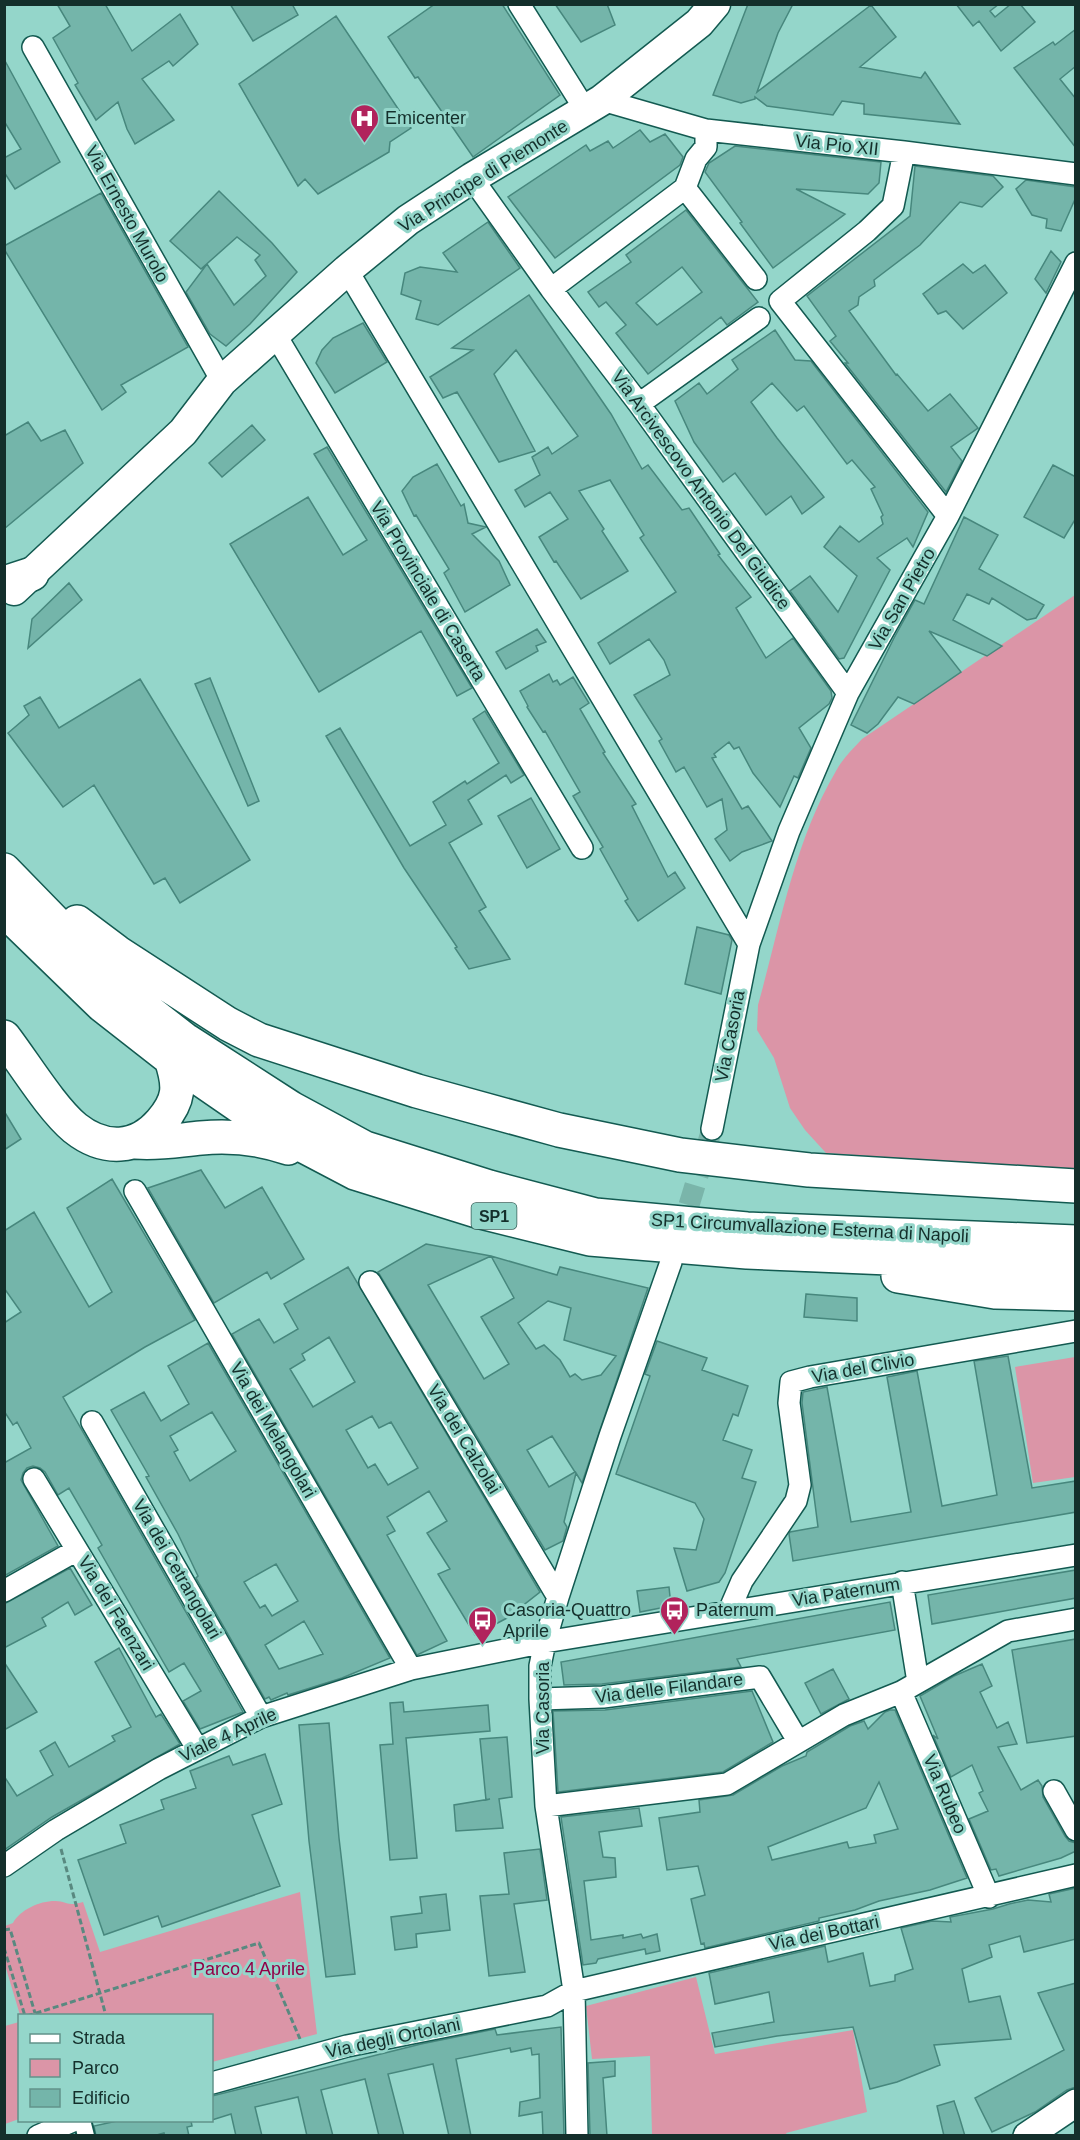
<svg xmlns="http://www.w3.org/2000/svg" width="1080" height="2140" viewBox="0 0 1080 2140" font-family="Arial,sans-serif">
  <rect width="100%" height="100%" fill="#94d6ca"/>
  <path fill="#db95a7" d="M 1075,595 L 1075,1170 L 826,1153 L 805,1130 L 790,1108 L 774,1058 L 757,1030 L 758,1005 C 780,927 794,842 836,771 C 842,759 853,749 862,739 Z
    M 1075,1357 L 1075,1477 L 1033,1483 L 1015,1367 Z
    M 300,1892 L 317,2034 L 212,2062 L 212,2016 L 20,2015 L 5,1965 L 5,1926 L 13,1923 C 20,1910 39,1901 55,1901 C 68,1901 65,1907 83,1902 L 100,1952 Z
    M 696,1977 L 715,2054 L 853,2030 L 867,2112 L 786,2133 L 787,2135 L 652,2135 L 650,2056 L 592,2059 L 586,2006 Z
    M 19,2022 L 19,2119 L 5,2124 L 5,2026 Z"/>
  <path fill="#74b5aa" stroke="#47877d" stroke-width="1.5" fill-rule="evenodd" d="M 57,4 L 105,4 L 132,51 L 180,14 L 198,44 L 173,66 L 169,61 L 142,79 L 174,120 L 135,144 L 127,129 L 118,102 L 96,120 L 75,85 L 78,83 L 53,38 L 70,26 Z
    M 230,4 L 292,4 L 298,15 L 253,41 Z
    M 435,4 L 502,4 L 560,95 L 473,157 L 418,77 L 415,78 L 388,37 Z
    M 555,4 L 607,4 L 615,25 L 581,42 Z
    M 748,4 L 793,4 L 778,33 L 757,92 L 871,5 L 896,37 L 860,67 L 921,78 L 925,72 L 960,124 L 864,114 L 864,104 L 842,101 L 833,115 L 767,106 L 755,97 L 755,99 L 741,103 L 713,95 Z
    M 956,4 L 999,4 L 990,11 L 995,17 L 1011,4 L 1020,4 L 1035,22 L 1001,51 L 979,21 L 973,26 Z
    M 336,16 L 411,128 L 390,142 L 389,152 L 318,194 L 305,179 L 298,186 L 239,84 Z
    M 1076,29 L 1076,66 L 1060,79 L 1076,99 L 1076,148 L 1014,68 L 1053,42 L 1055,45 Z
    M 4,59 L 60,162 L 15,189 L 4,172 L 4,158 L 21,149 L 4,121 Z
    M 640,130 L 650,142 L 665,134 L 683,157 L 680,165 L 555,258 L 508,197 L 586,145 L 590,151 L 608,141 L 613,148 Z
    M 735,146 L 881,162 L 879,183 L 868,194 L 796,189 L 845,214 L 773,268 L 740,223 L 742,222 L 705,172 L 709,163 Z
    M 915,166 L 993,176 L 1003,187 L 982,207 L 960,202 L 920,245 L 874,280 L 875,286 L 859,297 L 858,305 L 849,311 L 896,375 L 897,374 L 928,411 L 950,394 L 978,428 L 951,447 L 962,461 L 946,492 L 845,363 L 848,363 L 830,341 L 836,336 L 807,296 L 910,216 Z
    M 1026,180 L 1076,187 L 1076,197 L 1061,231 L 1046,228 L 1047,219 L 1032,215 L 1016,189 Z
    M 219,191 L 272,243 L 297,272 L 250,324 L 226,346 L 210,334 L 186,292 L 207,264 L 234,305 L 266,276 L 255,260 L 260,255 L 237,237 L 201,269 L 170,241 Z
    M 101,193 L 188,347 L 121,385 L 126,392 L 102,410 L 4,249 L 4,246 Z
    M 686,210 L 758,302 L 727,325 L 721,317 L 648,374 L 616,333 L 626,325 L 606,302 L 599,307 L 588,292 L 631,262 L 626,255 ZM 682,267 L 702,292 L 657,325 L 636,303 Z
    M 488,222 L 520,268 L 438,325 L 416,319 L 421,301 L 401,294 L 405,273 L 420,267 L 457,272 L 443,253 Z
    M 1051,251 L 1061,262 L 1046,293 L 1035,279 Z
    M 963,264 L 973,273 L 985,265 L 1007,293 L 963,329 L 946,311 L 938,314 L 923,294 Z
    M 529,295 L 611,414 L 642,469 L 648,465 L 682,510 L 689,508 L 720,554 L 718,555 L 751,597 L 736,608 L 766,658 L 793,638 L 831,691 L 832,698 L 829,704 L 799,728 L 811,748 L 798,778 L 794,776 L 780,807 L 753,773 L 739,747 L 734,749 L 729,742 L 714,754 L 716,757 L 712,758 L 742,809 L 748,806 L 772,841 L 742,852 L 730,861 L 715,839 L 727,830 L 722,799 L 707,807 L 684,767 L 676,772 L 659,741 L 662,739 L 634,695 L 670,675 L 664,660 L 649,639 L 610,664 L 598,643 L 676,592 L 640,538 L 644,535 L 610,480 L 579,491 L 604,529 L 602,531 L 628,571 L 581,599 L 556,561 L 554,562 L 539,537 L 568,519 L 550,492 L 525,507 L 515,490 L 540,475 L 532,457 L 548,447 L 552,454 L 578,436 L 516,350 L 494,374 L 535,451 L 499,462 L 457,392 L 443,398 L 430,377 L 473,350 L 452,348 Z
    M 363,323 L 387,362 L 335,393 L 316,363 L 322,350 L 333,338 Z
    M 775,330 L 795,360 L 811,361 L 928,512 L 913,547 L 907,538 L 877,558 L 890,570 L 844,658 L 839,659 L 790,591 L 810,576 L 838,612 L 857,576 L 824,547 L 840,526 L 859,542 L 883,524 L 881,517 L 883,515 L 871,489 L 875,487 L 852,460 L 847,464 L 804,406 L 797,411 L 772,383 L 751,402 L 777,438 L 824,497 L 802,514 L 791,496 L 766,515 L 735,473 L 723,482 L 694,442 L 675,401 L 699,383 L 707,394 L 738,369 L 732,360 Z
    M 28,422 L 41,441 L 65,430 L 83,463 L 4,529 L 4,436 Z
    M 252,425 L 265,440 L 222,477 L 209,463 Z
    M 327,447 L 472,688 L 457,696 L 421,631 L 319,692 L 230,544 L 308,497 L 343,555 L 367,540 L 314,454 Z
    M 437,464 L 461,506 L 464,504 L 468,523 L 486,527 L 472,534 L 499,561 L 510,585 L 465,612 L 444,573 L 449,569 L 416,515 L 414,516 L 402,491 L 413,477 Z
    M 1053,465 L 1076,477 L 1076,518 L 1064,538 L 1024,517 Z
    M 964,517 L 998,535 L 979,569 L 1044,605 L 1036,618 L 1027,620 L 992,598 L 989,604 L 967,594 L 953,620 L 1002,646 L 987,656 L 929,631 L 961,672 L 914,704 L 898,697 L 878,724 L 867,733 L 851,725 L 894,638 L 915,600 L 924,604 Z
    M 69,583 L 82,600 L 28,648 L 32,619 Z
    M 537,629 L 546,642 L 536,646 L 538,651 L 506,669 L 496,652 Z
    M 549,674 L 553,682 L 557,680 L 560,685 L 573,677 L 589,703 L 580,709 L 605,752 L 603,753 L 636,804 L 632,806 L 668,877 L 675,872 L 685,888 L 638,921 L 625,901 L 628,899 L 600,849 L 603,847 L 573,796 L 580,792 L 545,731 L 543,732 L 527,707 L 528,706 L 520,691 Z
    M 210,678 L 259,801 L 248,806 L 195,684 Z
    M 140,679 L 250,860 L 180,903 L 165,878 L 154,884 L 94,785 L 63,807 L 8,733 L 29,715 L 24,706 L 40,697 L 59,728 Z
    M 485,711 L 524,775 L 511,783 L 506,775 L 468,800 L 482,824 L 449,843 L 486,907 L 479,911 L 510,959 L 469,969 L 455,948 L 457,947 L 404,868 L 326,736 L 340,728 L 410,846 L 446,825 L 433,802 L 465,781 L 467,784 L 499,763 L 473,719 Z
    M 531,798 L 560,849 L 527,868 L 498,816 Z
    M 697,927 L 729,935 L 732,940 L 721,994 L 685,984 Z
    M 4,1111 L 21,1139 L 4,1150 Z
    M 201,1170 L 225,1208 L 262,1187 L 304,1259 L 271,1279 L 267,1272 L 214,1303 L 148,1188 Z
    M 112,1179 L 195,1320 L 145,1347 L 63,1397 L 243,1712 L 200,1729 L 183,1701 L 201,1691 L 184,1663 L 169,1672 L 98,1548 L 102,1545 L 69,1488 L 58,1495 L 45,1472 L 40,1468 L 33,1466 L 27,1468 L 23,1473 L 21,1480 L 58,1546 L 4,1576 L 4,1463 L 31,1448 L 17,1422 L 13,1425 L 4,1411 L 4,1323 L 21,1312 L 4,1288 L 4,1231 L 34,1212 L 89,1307 L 112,1292 L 67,1208 Z
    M 426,1244 L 491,1256 L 557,1275 L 560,1267 L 648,1288 L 582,1483 L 576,1473 L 564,1522 L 567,1527 L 563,1541 L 545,1550 L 378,1272 ZM 491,1256 L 514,1298 L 481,1317 L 509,1364 L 484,1379 L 428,1285 ZM 548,1301 L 571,1308 L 564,1340 L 616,1356 L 601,1375 L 582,1380 L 575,1374 L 570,1377 L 560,1360 L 544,1345 L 536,1349 L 518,1323 ZM 552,1436 L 575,1472 L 549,1487 L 527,1450 Z
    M 348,1267 L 540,1592 L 507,1618 L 475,1635 L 438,1574 L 450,1569 L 427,1533 L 447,1521 L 429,1491 L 387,1517 L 395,1531 L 387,1535 L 447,1641 L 417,1655 L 232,1334 L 259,1319 L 274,1343 L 298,1329 L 284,1304 ZM 329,1337 L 355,1382 L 313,1407 L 290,1369 L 305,1360 L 302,1354 ZM 372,1416 L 379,1428 L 391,1422 L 418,1468 L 388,1485 L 375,1464 L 368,1468 L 346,1430 Z
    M 806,1294 L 857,1298 L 857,1321 L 804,1317 Z
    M 657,1341 L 707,1358 L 702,1370 L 748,1386 L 738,1416 L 733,1414 L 723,1440 L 752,1450 L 742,1478 L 756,1482 L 725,1573 L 719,1582 L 687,1591 L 674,1548 L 696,1550 L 704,1519 L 695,1503 L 616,1474 L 650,1376 L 645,1374 Z
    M 208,1343 L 390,1658 L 342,1678 L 288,1695 L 287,1693 L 271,1700 L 269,1697 L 265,1699 L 196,1578 L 198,1576 L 178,1534 L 146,1477 L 149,1476 L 111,1410 L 144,1392 L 161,1421 L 189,1404 L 168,1366 ZM 212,1412 L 236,1451 L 190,1481 L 174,1452 L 178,1450 L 170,1436 ZM 276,1564 L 298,1601 L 272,1616 L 265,1605 L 260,1608 L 244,1582 ZM 304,1621 L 323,1654 L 279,1669 L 265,1645 Z
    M 1008,1356 L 1032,1488 L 1076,1481 L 1076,1512 L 793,1561 L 789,1534 L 790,1532 L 818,1527 L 802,1403 L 803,1392 L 827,1387 L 851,1522 L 911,1512 L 887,1377 L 917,1371 L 942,1506 L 997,1495 L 974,1361 Z
    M 70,1568 L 92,1605 L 75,1615 L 68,1602 L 42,1618 L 46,1626 L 4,1648 L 4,1604 Z
    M 1076,1570 L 1076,1598 L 932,1624 L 928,1595 Z
    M 669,1587 L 671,1606 L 640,1612 L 637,1591 Z
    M 890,1602 L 895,1630 L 737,1659 L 741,1667 L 602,1684 L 564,1685 L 561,1662 Z
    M 1076,1639 L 1076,1736 L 1027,1743 L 1012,1650 Z
    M 119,1648 L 156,1717 L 161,1714 L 180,1744 L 52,1817 L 4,1850 L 4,1776 L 17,1796 L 53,1775 L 40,1751 L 55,1742 L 69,1767 L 115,1741 L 112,1736 L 131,1727 L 95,1662 Z
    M 4,1662 L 37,1712 L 4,1730 Z
    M 982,1664 L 992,1686 L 980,1692 L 997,1728 L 1008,1722 L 1017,1744 L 998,1747 L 1021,1790 L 1038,1780 L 1042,1786 L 1043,1797 L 1065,1836 L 1069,1841 L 1076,1843 L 1076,1851 L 1061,1858 L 999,1876 L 996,1869 L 991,1870 L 969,1819 L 988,1811 L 979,1793 L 983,1791 L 972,1765 L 951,1777 L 933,1735 L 938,1739 L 920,1696 L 954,1676 Z
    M 833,1669 L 849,1699 L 821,1714 L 805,1683 Z
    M 752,1691 L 773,1742 L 723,1772 L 558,1792 L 553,1711 L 605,1710 Z
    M 403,1702 L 404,1712 L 488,1705 L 490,1731 L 406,1738 L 417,1858 L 390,1860 L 380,1745 L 393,1744 L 390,1703 Z
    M 890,1710 L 895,1710 L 967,1878 L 930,1890 L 879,1901 L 855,1910 L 819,1918 L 819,1921 L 705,1948 L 704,1943 L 701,1944 L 691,1899 L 705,1895 L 698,1866 L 667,1870 L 659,1818 L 700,1812 L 699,1800 L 733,1795 L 782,1766 L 806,1756 L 807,1752 L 850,1726 L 864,1721 L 868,1729 L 885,1712 ZM 879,1782 L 898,1829 L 874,1835 L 876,1843 L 849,1848 L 847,1842 L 772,1860 L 768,1847 L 866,1808 Z
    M 329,1723 L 339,1838 L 355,1974 L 326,1977 L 309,1841 L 299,1725 Z
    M 507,1737 L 512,1797 L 499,1799 L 503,1828 L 456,1831 L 454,1805 L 490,1799 L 486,1800 L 480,1739 Z
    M 265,1754 L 282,1804 L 252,1815 L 280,1886 L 162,1927 L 158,1916 L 104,1935 L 78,1860 L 126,1843 L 120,1825 L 164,1809 L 161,1800 L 196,1788 L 190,1771 L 229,1756 L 233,1765 Z
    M 639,1808 L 642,1826 L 599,1832 L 603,1857 L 615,1858 L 616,1877 L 584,1881 L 591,1940 L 623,1935 L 623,1938 L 641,1934 L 643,1938 L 657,1934 L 660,1951 L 646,1954 L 645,1949 L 598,1959 L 596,1963 L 583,1965 L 561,1817 Z
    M 540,1849 L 547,1900 L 514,1904 L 525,1972 L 489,1976 L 480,1896 L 509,1894 L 504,1853 Z
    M 1076,1888 L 1076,1939 L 1024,1952 L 1020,1936 L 989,1945 L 992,1957 L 962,1969 L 969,2002 L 1000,1996 L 1011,2039 L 934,2045 L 940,2065 L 897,2082 L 870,2089 L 853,2027 L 777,2036 L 715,2047 L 712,2033 L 774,2022 L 769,1992 L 715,2004 L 709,1973 L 825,1946 L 828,1962 L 863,1953 L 870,1986 L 895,1981 L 895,1975 L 913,1969 L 901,1928 L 932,1921 L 951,1922 L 950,1917 L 993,1909 L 1009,1904 L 1028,1900 L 1051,1902 L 1049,1894 Z
    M 446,1894 L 450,1930 L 416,1934 L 417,1947 L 395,1950 L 391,1917 L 422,1913 L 420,1897 Z
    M 1076,1983 L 1076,2087 L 1067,2090 L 1035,2112 L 992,2132 L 975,2098 L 1064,2050 L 1038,1993 Z
    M 561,2027 L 564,2136 L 543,2136 L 542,2112 L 519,2116 L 520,2102 L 540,2098 L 539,2054 L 532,2055 L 531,2048 L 511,2052 L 510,2048 L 456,2059 L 471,2136 L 449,2136 L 433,2064 L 388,2074 L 404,2136 L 379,2136 L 365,2079 L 321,2090 L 333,2136 L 307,2136 L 298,2097 L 255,2107 L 262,2136 L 236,2136 L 231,2114 L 212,2120 L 212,2096 L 421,2044 L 495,2029 L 497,2035 Z
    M 615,2061 L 615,2076 L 603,2078 L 607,2136 L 590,2136 L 588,2063 Z
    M 954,2101 L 959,2116 L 965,2136 L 944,2136 L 937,2106 Z
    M 117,2121 L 191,2121 L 192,2126 L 187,2127 L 189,2136 L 165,2136 L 164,2133 L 153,2136 L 96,2136 L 94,2126 Z"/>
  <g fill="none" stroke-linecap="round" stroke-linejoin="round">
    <path stroke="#7ab5aa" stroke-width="21" stroke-dasharray="21 10" stroke-linecap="butt" d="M 680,1235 L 712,1129"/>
    <defs>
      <path id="pedestrian" d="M 82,2120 L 86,2136"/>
      <path id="minor" d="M 519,4 L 586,111
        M 33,47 L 222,381
        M 602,100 L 706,130 L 904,152 L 1076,174
        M 904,152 L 893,206 L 867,231 L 780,301 L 948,516
        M 472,178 L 551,289 L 639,404 L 848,693
        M 685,188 L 756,279
        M 347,270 L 749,944
        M 551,289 L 685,188 L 696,159 L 706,147 L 706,130
        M 275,334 L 582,848
        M 639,404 L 759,318
        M 712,1129 L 749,944 L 789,831 L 848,693 L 948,516 L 1076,263
        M 135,1191 L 411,1669
        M 370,1282 L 558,1597
        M 92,1422 L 261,1717
        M 34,1479 L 197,1748
        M 902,1582 L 918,1682
        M 4,1591 L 77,1550
        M 729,1611 L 742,1581 L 796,1501 L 800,1485 L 789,1403 L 791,1382 L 810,1377 L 1076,1331
        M 901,1692 L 989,1897
        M 540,1699 L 603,1697 L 760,1677 L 798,1741
        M 1054,1791 L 1076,1830
        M 546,1806 L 727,1784 L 844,1715 L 901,1692 L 1008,1631 L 1076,1619
        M 4,1866 L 56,1830 L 159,1769 L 261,1717 L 411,1669 L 545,1642 L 1076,1555
        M 212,2083 L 347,2046 L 547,2006 L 574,1991 L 1076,1875
        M 38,2136 L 75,2120
        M 577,2136 L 574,1991 L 546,1806 L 540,1699 L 540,1666 L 545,1642 L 558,1597 L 610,1436 L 671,1262"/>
      <path id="tertiary" d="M 1027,2136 L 1076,2103"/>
      <path id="secondary" d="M 14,590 L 183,432 L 222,381 L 347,270 L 408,220 L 472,178 L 602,100 L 699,23 L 715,4"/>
      <path id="trunk" d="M 4,583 L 32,574
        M 4,870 L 121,990 L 184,1039 L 291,1108 L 365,1148 L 489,1187 L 595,1215 L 747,1229 L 1076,1242
        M 4,910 L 102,1005 L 171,1059 L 277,1132 L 355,1173 L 477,1211 L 590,1239 L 747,1252 L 1076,1266
        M 77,922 L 117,952 L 228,1024 L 259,1040 L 417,1091 L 559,1130 L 680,1155 L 809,1170 L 1076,1186
        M 4,1037 C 24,1063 51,1108 75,1128 C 104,1151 137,1150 161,1122 C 180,1100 180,1086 171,1059
        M 136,1142 C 159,1144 179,1140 201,1138 C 232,1135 259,1138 288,1148
        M 898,1276 L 995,1292 L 1076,1294"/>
    </defs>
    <use href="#pedestrian" stroke="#135a51" stroke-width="20"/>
    <use href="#minor" stroke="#135a51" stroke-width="24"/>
    <use href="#tertiary" stroke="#135a51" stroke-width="30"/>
    <use href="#secondary" stroke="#135a51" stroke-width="33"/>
    <use href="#trunk" stroke="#135a51" stroke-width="36"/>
    <path stroke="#598980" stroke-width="3" stroke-dasharray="6 3" stroke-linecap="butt" d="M 61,1849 L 106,2016
      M 4,1930 L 10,1929 L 35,2013
      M 4,1948 L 25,2016
      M 27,2016 L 259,1943 L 300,2039"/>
    <use href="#pedestrian" stroke="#fff" stroke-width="16"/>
    <use href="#minor" stroke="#fff" stroke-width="21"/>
    <use href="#tertiary" stroke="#fff" stroke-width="27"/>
    <use href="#secondary" stroke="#fff" stroke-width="30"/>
    <use href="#trunk" stroke="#fff" stroke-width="33"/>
  </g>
  <defs>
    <symbol id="hospital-pin" viewBox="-11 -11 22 30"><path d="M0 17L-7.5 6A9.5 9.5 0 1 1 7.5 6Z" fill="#b1235c" stroke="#94d6ca"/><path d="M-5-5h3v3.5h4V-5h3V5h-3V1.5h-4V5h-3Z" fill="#fff"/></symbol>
    <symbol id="bus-pin" viewBox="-11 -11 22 30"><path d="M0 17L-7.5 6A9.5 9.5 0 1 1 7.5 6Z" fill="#b1235c" stroke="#94d6ca"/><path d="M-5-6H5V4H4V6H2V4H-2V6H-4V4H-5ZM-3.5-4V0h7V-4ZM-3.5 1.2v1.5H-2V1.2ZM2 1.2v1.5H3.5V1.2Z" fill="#fff"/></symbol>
  </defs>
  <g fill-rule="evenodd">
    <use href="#hospital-pin" x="348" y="102" width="33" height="45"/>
    <use href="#bus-pin" x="658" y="1594" width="33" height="45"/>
    <use href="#bus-pin" x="466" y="1604" width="33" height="45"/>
  </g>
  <g text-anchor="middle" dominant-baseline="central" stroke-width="6" stroke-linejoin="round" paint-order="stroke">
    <rect fill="#94d6ca" stroke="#3a615b" stroke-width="1.5" x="471.5" y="1203" width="45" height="26" rx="4.5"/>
    <g font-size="16" font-weight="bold" fill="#142f2b">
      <text x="494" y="1216">SP1</text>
    </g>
    <g font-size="18" fill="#142f2b" stroke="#94d6ca" text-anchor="start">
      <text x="385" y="118">Emicenter</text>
      <text x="503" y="1610">Casoria-Quattro<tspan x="503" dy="21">Aprile</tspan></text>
      <text x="696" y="1610">Paternum</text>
    </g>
    <g font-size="18" fill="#142f2b" stroke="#94d6ca">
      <text transform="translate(837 145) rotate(6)">Via Pio XII</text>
      <text transform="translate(483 176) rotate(-32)">Via Principe di Piemonte</text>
      <text transform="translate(127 214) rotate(61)">Via Ernesto Murolo</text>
      <text transform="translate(701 490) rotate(54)">Via Arcivescovo Antonio Del Giudice</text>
      <text transform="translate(428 591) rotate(59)">Via Provinciale di Caserta</text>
      <text transform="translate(902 599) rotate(-60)">Via San Pietro</text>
      <text transform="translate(730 1036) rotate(-79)">Via Casoria</text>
      <text transform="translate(810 1228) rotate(3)">SP1 Circumvallazione Esterna di Napoli</text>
      <text transform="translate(863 1368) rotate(-10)">Via del Clivio</text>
      <text transform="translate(273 1430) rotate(60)">Via dei Melangolari</text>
      <text transform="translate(464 1439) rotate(59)">Via dei Calzolai</text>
      <text transform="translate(177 1569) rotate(60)">Via dei Cetrangolari</text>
      <text transform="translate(846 1592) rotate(-9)">Via Paternum</text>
      <text transform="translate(116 1613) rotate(59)">Via dei Faenzari</text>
      <text transform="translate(669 1688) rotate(-7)">Via delle Filandare</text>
      <text transform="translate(543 1708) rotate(-90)">Via Casoria</text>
      <text transform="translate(228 1735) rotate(-25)">Viale 4 Aprile</text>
      <text transform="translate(945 1794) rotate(67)">Via Rubeo</text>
      <text transform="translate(824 1933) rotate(-12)">Via dei Bottari</text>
      <text transform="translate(393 2038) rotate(-12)">Via degli Ortolani</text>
    </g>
    <g font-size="18" fill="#930047" stroke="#94d6ca">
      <text x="249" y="1969">Parco 4 Aprile</text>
    </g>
  </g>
  <rect width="1080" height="2140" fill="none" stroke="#142f2b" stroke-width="12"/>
  <rect x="18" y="2014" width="195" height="108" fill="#94d6ca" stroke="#61938a" stroke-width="1.5"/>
  <rect x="30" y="2034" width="30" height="9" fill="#ffffff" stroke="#61938a" stroke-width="1.5"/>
  <text x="72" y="2044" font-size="18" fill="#142f2b">Strada</text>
  <rect x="30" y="2059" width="30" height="18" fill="#db95a7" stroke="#61938a" stroke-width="1.5"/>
  <text x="72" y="2074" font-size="18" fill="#142f2b">Parco</text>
  <rect x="30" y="2089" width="30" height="18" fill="#74b5aa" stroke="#61938a" stroke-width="1.5"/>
  <text x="72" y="2104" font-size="18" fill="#142f2b">Edificio</text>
</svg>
